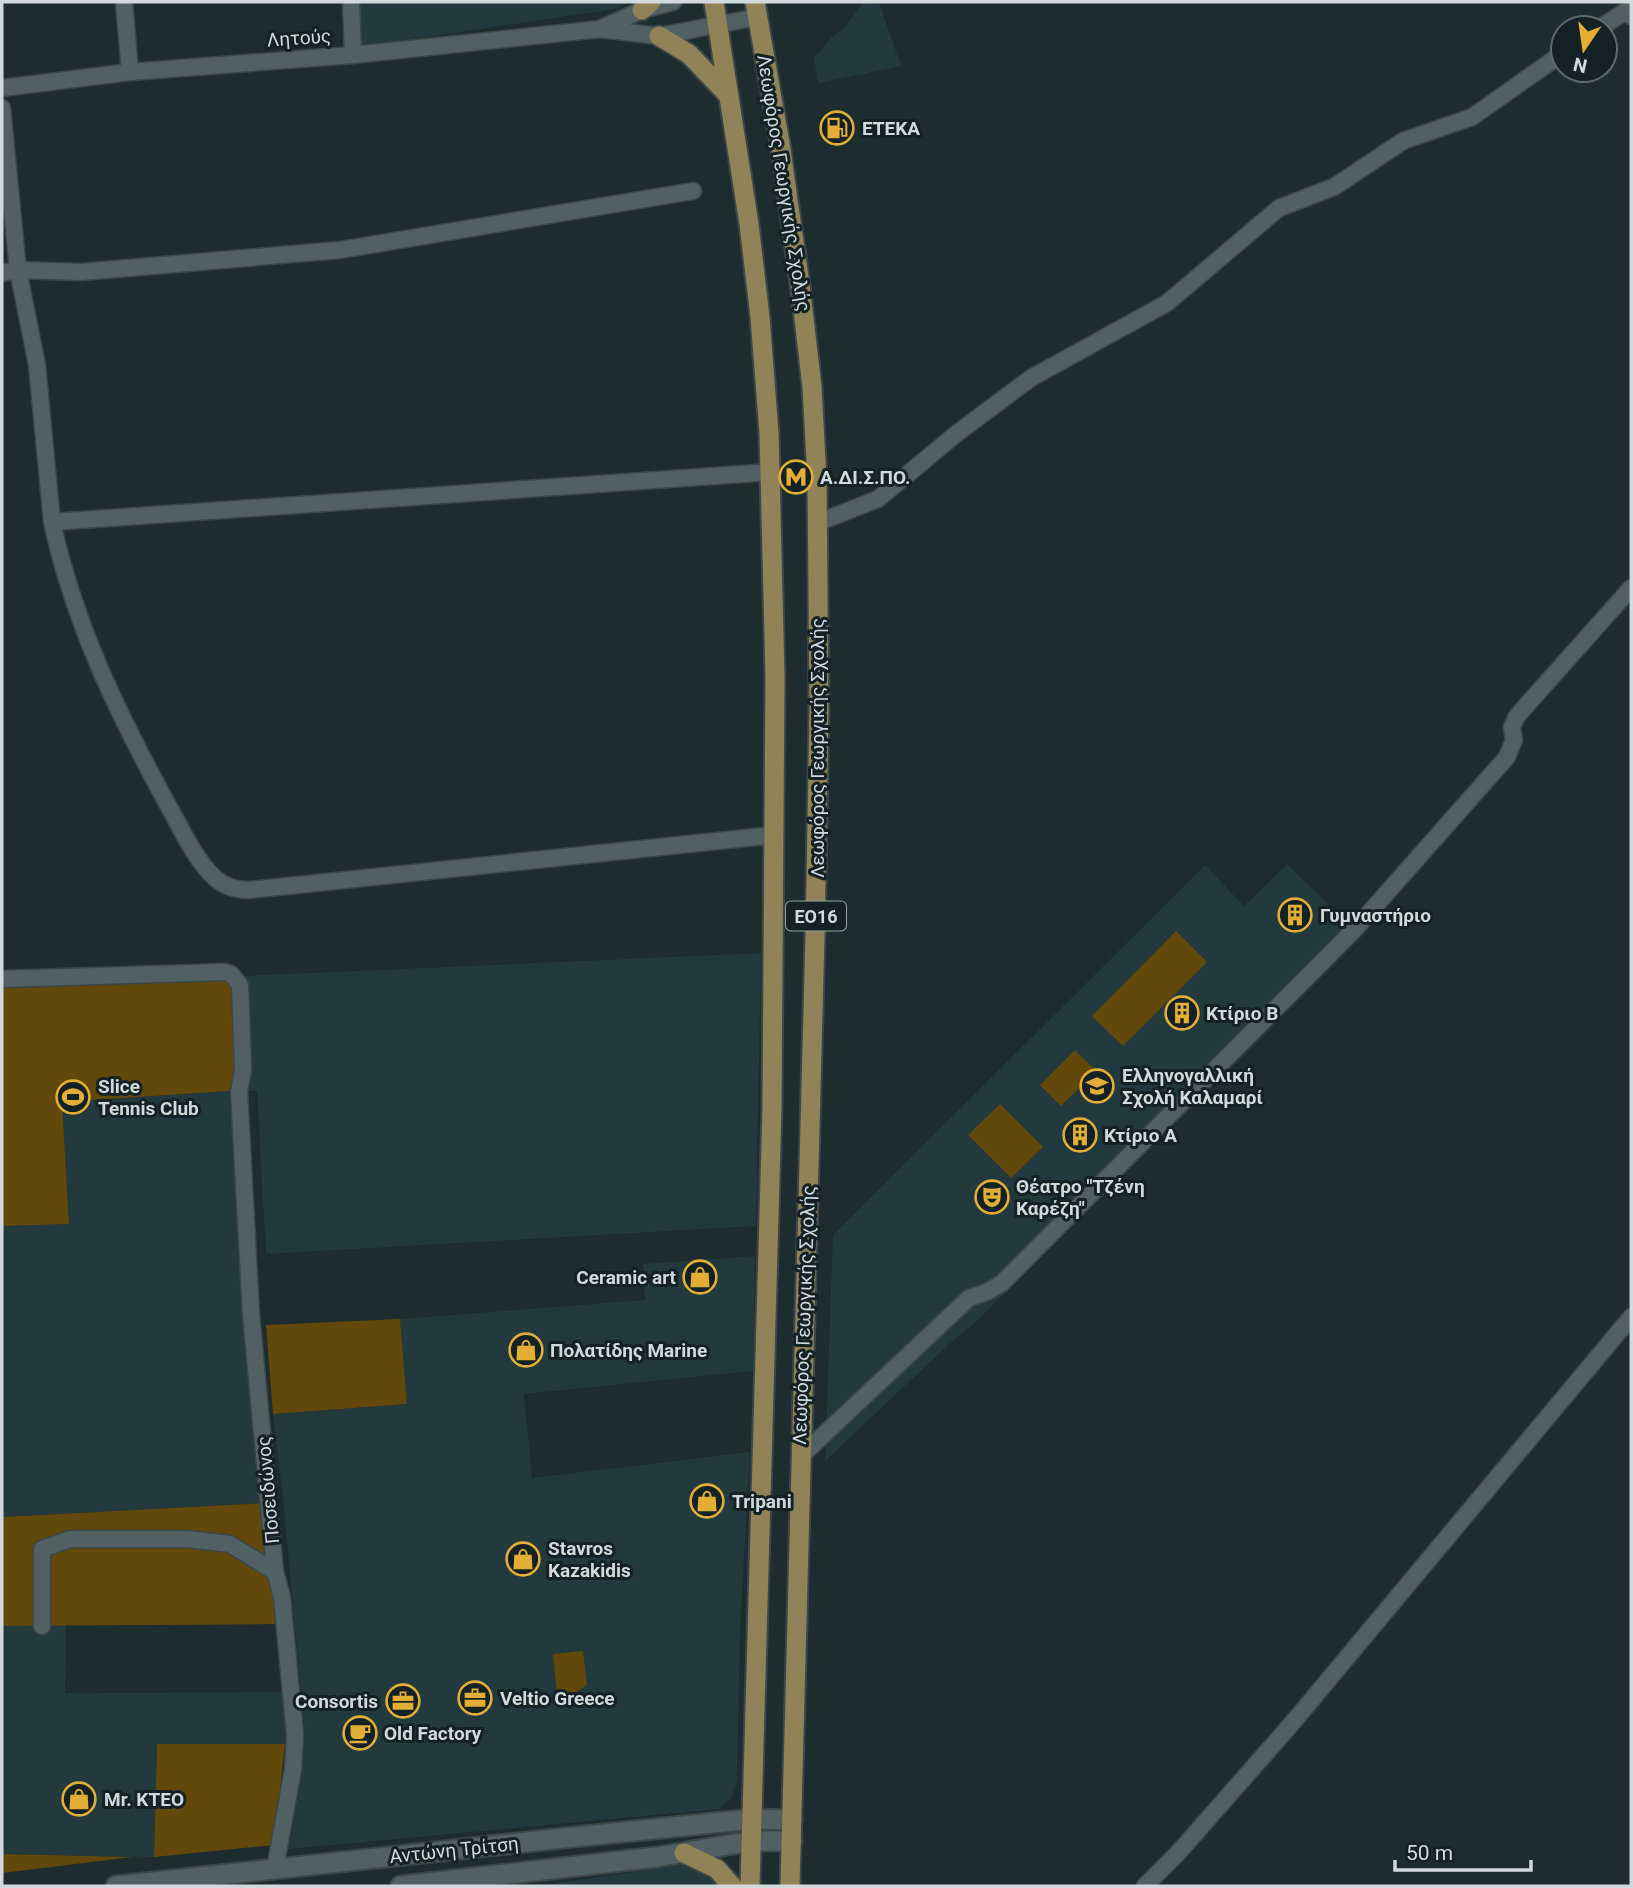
<svg xmlns="http://www.w3.org/2000/svg" width="1633" height="1888" viewBox="0 0 1633 1888" font-family="Roboto,sans-serif">
  <rect width="100%" height="100%" fill="#1d2c2e"/>
  <path fill="#22393e" d="M 357,2 L 629,2 L 615,9 L 359,47 Z
    M 864,2 L 879,2 L 901,66 L 818,83 L 814,58 L 831,38 L 843,29 Z
    M 1287,864 L 1361,936 L 974,1324 L 959,1335 L 825,1461 L 833,1235 L 1205,865 L 1244,906 Z
    M 761,953 L 756,1226 L 266,1254 L 257,1091 L 229,1091 L 265,1503 L 2,1517 L 2,1226 L 69,1224 L 62,1102 L 229,1091 L 240,1065 L 248,1065 L 244,976 Z
    M 755,1256 L 753,1371 L 524,1394 L 532,1478 L 750,1452 L 740,1631 L 737,1782 L 731,1798 L 719,1809 L 289,1849 L 302,1769 L 305,1735 L 284,1508 L 273,1414 L 407,1404 L 400,1319 L 645,1300 L 643,1264 Z
    M 66,1625 L 65,1693 L 286,1692 L 290,1723 L 285,1744 L 157,1744 L 154,1857 L 2,1854 L 2,1626 Z
    M 696,1863 L 724,1886 L 557,1886 L 556,1883 Z"/>
  <path fill="#62480a" d="M 1176,931 L 1207,962 L 1123,1046 L 1092,1016 Z
    M 244,976 L 248,1065 L 240,1065 L 229,1091 L 62,1102 L 69,1224 L 2,1226 L 2,984 Z
    M 1075,1050 L 1096,1071 L 1061,1106 L 1040,1085 Z
    M 1000,1104 L 1043,1147 L 1011,1178 L 968,1135 Z
    M 400,1319 L 407,1404 L 273,1414 L 266,1325 Z
    M 265,1503 L 281,1624 L 2,1626 L 2,1517 Z
    M 583,1651 L 587,1685 L 558,1704 L 553,1654 Z
    M 157,1744 L 285,1744 L 274,1845 L 154,1857 Z
    M 2,1854 L 133,1857 L 2,1873 Z"/>
  <g fill="none" stroke-linecap="round" stroke-linejoin="round">
    <defs>
      <path id="minor" d="M 124,2 L 130,72
        M 351,2 L 353,55
        M 602,28 L 642,10 L 673,2
        M 1600,28 L 1626,11 L 1631,16
        M 2,88 L 130,72 L 353,55 L 600,29 L 659,36 L 758,17
        M 2,108 L 18,270 L 37,365 L 52,522 L 771,472
        M 2,273 L 18,270 L 81,272 L 340,250 L 693,191
        M 52,522 C 74,624 119,716 169,807 C 182,830 195,860 215,878 C 225,887 236,890 249,890 L 775,835
        M 817,523 L 878,499 L 956,434 L 1031,378 L 1167,303 L 1279,208 L 1334,187 L 1403,141 L 1472,117 L 1563,53
        M 2,979 L 225,972 L 231,974 L 240,985 L 243,1070 L 239,1091 L 251,1314 L 275,1572 L 282,1597 L 295,1735 L 293,1769 L 275,1869
        M 800,1457 L 969,1298 L 987,1292 L 1002,1283 L 1354,930 L 1507,757 L 1514,740 L 1512,727 L 1517,716 L 1631,588
        M 42,1626 L 42,1549 L 70,1539 L 187,1539 L 230,1544 L 275,1572
        M 1145,1886 L 1178,1853 L 1294,1721 L 1631,1317"/>
      <path id="tertiary" d="M 116,1886 L 564,1838 L 753,1819 L 792,1820
        M 401,1886 L 657,1857 L 752,1841 L 792,1841"/>
      <path id="primary" d="M 714,2 L 749,224 L 760,317 L 769,433 L 775,676 L 772,1108 L 750,1886
        M 755,2 L 780,143 L 800,284 L 812,387 L 817,479 L 819,709 L 815,936 L 790,1886
        M 642,10 L 651,2
        M 659,36 L 689,54 L 729,96
        M 684,1853 L 717,1869 L 732,1886"/>
    </defs>
    <use href="#minor" stroke="#3b4749" stroke-width="19"/>
    <use href="#tertiary" stroke="#3b4749" stroke-width="23"/>
    <use href="#primary" stroke="#3b4749" stroke-width="23"/>
    <use href="#minor" stroke="#506063" stroke-width="16"/>
    <use href="#tertiary" stroke="#506063" stroke-width="19"/>
    <use href="#primary" stroke="#918257" stroke-width="19"/>
  </g>
  <defs>
    <symbol id="fuel-ring" viewBox="-11 -11 22 22"><circle r="9.5" fill="#142225" stroke="#e3ae35" stroke-width="1.5"/><path d="M-5.5-6h7V0h2V4h1.3V-2.5L3-4.5l.8-.8L6-3V5H2.5V1h-1V6h-7ZM-4.2-4.7v3.2H.2V-4.7Z" fill="#e3ae35"/></symbol>
    <symbol id="metro-ring" viewBox="-11 -11 22 22"><circle r="9.5" fill="#142225" stroke="#e3ae35" stroke-width="1.5"/><path d="M-5.5 5V-5H-3L0 0L3-5H5.5V5H3V-.5L0 4L-3-.5V5Z" fill="#e3ae35"/></symbol>
    <symbol id="building-ring" viewBox="-11 -11 22 22"><circle r="9.5" fill="#142225" stroke="#e3ae35" stroke-width="1.5"/><path d="M-4-6H4V6H1V3H-1V6H-4ZM-2.5-4.3h1.7v1.8h-1.7ZM.8-4.3h1.7v1.8H.8ZM-2.5-1h1.7V.8h-1.7ZM.8-1h1.7V.8H.8Z" fill="#e3ae35"/></symbol>
    <symbol id="school-ring" viewBox="-11 -11 22 22"><circle r="9.5" fill="#142225" stroke="#e3ae35" stroke-width="1.5"/><path d="M0-5L7-2L0 1L-7-2ZM-4 1L0 2.5L4 1V4Q0 6-4 4Z" fill="#e3ae35"/></symbol>
    <symbol id="stadium-ring" viewBox="-11 -11 22 22"><circle r="9.5" fill="#142225" stroke="#e3ae35" stroke-width="1.5"/><path d="M0-5a6.5 5 0 1 0 0 10a6.5 5 0 1 0 0-10ZM-3.5-1.8h7v3.6h-7Z" fill="#e3ae35"/></symbol>
    <symbol id="theatre-ring" viewBox="-11 -11 22 22"><circle r="9.5" fill="#142225" stroke="#e3ae35" stroke-width="1.5"/><path d="M-5-5.5Q0-4 5-5.5V0Q5 5 0 6Q-5 5-5 0ZM-3.3-2.5H-1v1.5H-3.3ZM1-2.5H3.3v1.5H1ZM-2.8 1Q0 5.5 2.8 1Z" fill="#e3ae35"/></symbol>
    <symbol id="shop-ring" viewBox="-11 -11 22 22"><circle r="9.5" fill="#142225" stroke="#e3ae35" stroke-width="1.5"/><path d="M-5-2.5h2.3a2.7 3.5 0 0 1 5.4 0H5L5.5 6h-11ZM-1.5-2.5h3a1.5 2.3 0 0 0-3 0Z" fill="#e3ae35"/></symbol>
    <symbol id="office-ring" viewBox="-11 -11 22 22"><circle r="9.5" fill="#142225" stroke="#e3ae35" stroke-width="1.5"/><path d="M-6-3h4V-5.5h4V-3h4V5H-6ZM-1-4.5V-3h2v-1.5ZM-6 0V1H6V0Z" fill="#e3ae35"/></symbol>
    <symbol id="cafe-ring" viewBox="-11 -11 22 22"><circle r="9.5" fill="#142225" stroke="#e3ae35" stroke-width="1.5"/><path d="M-5.5-4.5H6V0H3Q3 3.5 0 3.5H-2.5Q-5.5 3.5-5.5 0ZM3-3.2v2h1.7v-2ZM-6 4.5H4V6H-6Z" fill="#e3ae35"/></symbol>
  </defs>
  <g fill-rule="evenodd">
    <use href="#fuel-ring" x="818" y="109" width="38" height="38"/>
    <use href="#metro-ring" x="777" y="458" width="38" height="38"/>
    <use href="#building-ring" x="1276" y="896" width="38" height="38"/>
    <use href="#building-ring" x="1163" y="994" width="38" height="38"/>
    <use href="#school-ring" x="1078" y="1067" width="38" height="38"/>
    <use href="#stadium-ring" x="54" y="1078" width="38" height="38"/>
    <use href="#building-ring" x="1061" y="1116" width="38" height="38"/>
    <use href="#theatre-ring" x="973" y="1178" width="38" height="38"/>
    <use href="#shop-ring" x="681" y="1258" width="38" height="38"/>
    <use href="#shop-ring" x="507" y="1331" width="38" height="38"/>
    <use href="#shop-ring" x="688" y="1482" width="38" height="38"/>
    <use href="#shop-ring" x="504" y="1540" width="38" height="38"/>
    <use href="#office-ring" x="456" y="1679" width="38" height="38"/>
    <use href="#office-ring" x="384" y="1682" width="38" height="38"/>
    <use href="#cafe-ring" x="341" y="1714" width="38" height="38"/>
    <use href="#shop-ring" x="60" y="1780" width="38" height="38"/>
  </g>
  <g text-anchor="middle" dominant-baseline="central" stroke-width="6" stroke-linejoin="round" paint-order="stroke">
    <rect fill="#142225" stroke="#98a2a4" stroke-width="2" x="786" y="901.5" width="60" height="29" rx="5"/>
    <g font-size="18" font-weight="bold" fill="#d0d9db">
      <text x="816" y="916">ΕΟ16</text>
    </g>
    <g font-size="19" fill="#d0d9db" stroke="#142225">
      <text transform="translate(299 38) rotate(-4)">Λητούς</text>
      <text transform="translate(784 183) rotate(81)">Λεωφόρος Γεωργικής Σχολής</text>
      <text transform="translate(817 748) rotate(-90)">Λεωφόρος Γεωργικής Σχολής</text>
      <text transform="translate(804 1315) rotate(-88)">Λεωφόρος Γεωργικής Σχολής</text>
      <text transform="translate(268 1490) rotate(-95)">Ποσειδώνος</text>
      <text transform="translate(454 1850) rotate(-6)">Αντώνη Τρίτση</text>
    </g>
    <g font-size="19" font-weight="bold" fill="#d0d9db" stroke="#142225" text-anchor="start">
      <text x="862" y="128">ΕΤΕΚΑ</text>
      <text x="820" y="477">Α.ΔΙ.Σ.ΠΟ.</text>
      <text x="1320" y="915">Γυμναστήριο</text>
      <text x="1206" y="1013">Κτίριο Β</text>
      <text x="1122" y="1075">Ελληνογαλλική<tspan x="1122" dy="22">Σχολή Καλαμαρί</tspan></text>
      <text x="98" y="1086">Slice<tspan x="98" dy="22">Tennis Club</tspan></text>
      <text x="1104" y="1135">Κτίριο Α</text>
      <text x="1016" y="1186">Θέατρο "Τζένη<tspan x="1016" dy="22">Καρέζη"</tspan></text>
      <text x="676" y="1277" text-anchor="end">Ceramic art</text>
      <text x="550" y="1350">Πολατίδης Marine</text>
      <text x="732" y="1501">Tripani</text>
      <text x="548" y="1548">Stavros<tspan x="548" dy="22">Kazakidis</tspan></text>
      <text x="500" y="1698">Veltio Greece</text>
      <text x="378" y="1701" text-anchor="end">Consortis</text>
      <text x="384" y="1733">Old Factory</text>
      <text x="104" y="1799">Mr. KTEO</text>
    </g>
  </g>
  <rect width="1633" height="1888" fill="none" stroke="#d0d9db" stroke-width="7"/>
  <g transform="translate(1584 49) rotate(193)"><circle r="33" fill="#142225" stroke="#5f6b6e" stroke-width="2"/>
  <path d="M0-5L12 26L0 18L-12 26Z" fill="#e3ae35"/>
  <text y="-10" font-size="19" font-weight="bold" text-anchor="middle" fill="#d0d9db">N</text>
  </g>
  <path d="M1395 1860v10h136v-10" fill="none" stroke="#d0d9db" stroke-width="3.5"/>
  <text x="1406" y="1860" font-size="21" fill="#d0d9db" stroke="#142225" stroke-width="5" paint-order="stroke">50 m</text>
</svg>
